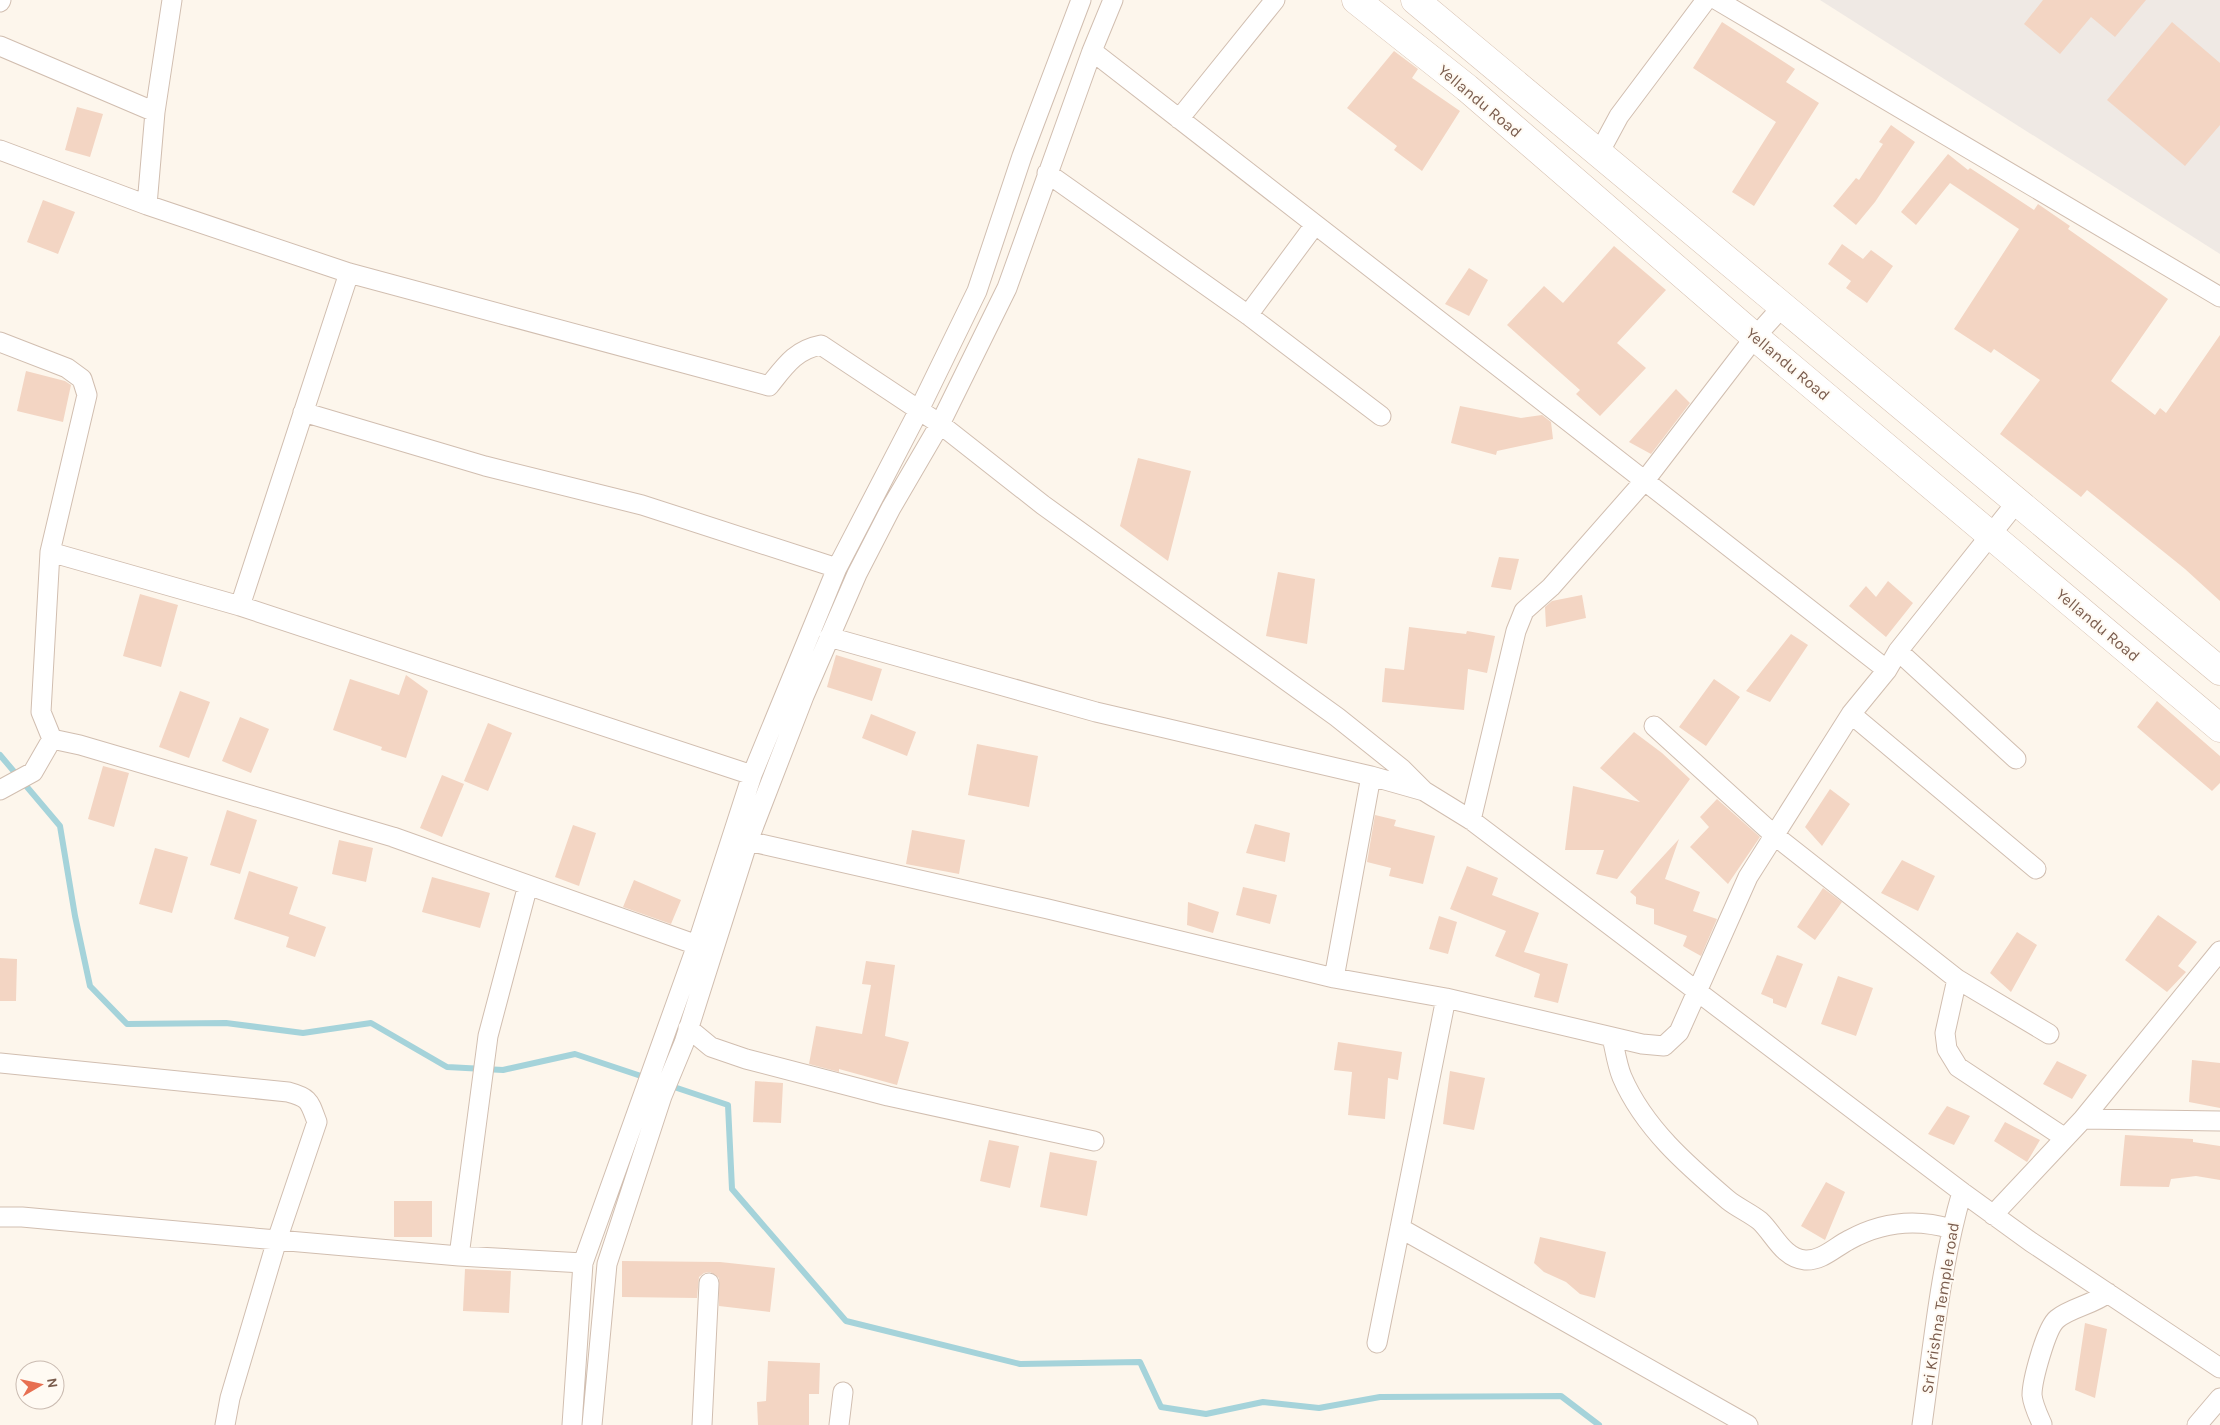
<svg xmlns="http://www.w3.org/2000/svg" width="2220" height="1425" viewBox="0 0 2220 1425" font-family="Karla,sans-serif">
  <rect width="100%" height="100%" fill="#fdf6ec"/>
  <path fill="#efe9e4" d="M 1820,0 L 2220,0 L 2220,254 Z"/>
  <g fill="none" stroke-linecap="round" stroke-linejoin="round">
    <path stroke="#a5d3da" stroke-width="6" d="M 0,755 L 60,826 L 75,916 L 90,986 L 127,1024 L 226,1023 L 303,1033 L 371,1023 L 447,1067 L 503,1070 L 575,1054 L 647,1078
      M 668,1085 L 728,1105 L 732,1189 L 846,1321 L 1020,1364 L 1140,1362 L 1161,1407 L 1206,1414 L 1263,1402 L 1319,1408 L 1380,1397 L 1561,1396 L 1599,1425"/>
  </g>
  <path fill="#f3d5c3" d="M 2043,0 L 2146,0 L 2115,37 L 2091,17 L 2060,54 L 2024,24 Z
    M 1722,22 L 1795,69 L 1786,82 L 1819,103 L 1754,206 L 1732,192 L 1776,122 L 1693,68 Z
    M 2172,22 L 2220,63 L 2220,125 L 2185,166 L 2107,100 Z
    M 1394,51 L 1418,69 L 1412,78 L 1460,111 L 1422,171 L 1394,150 L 1397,146 L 1347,108 Z
    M 77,107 L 103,114 L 90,157 L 65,150 Z
    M 1891,125 L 1915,142 L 1875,202 L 1856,225 L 1833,206 L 1856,178 L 1859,180 L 1883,144 L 1879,142 Z
    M 1948,154 L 1968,170 L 1970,168 L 2034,210 L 2038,204 L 2070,226 L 2068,229 L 2168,299 L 2111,381 L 2155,415 L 2160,408 L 2166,413 L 2220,335 L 2220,601 L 2185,569 L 2087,490 L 2081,497 L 2000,434 L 2040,380 L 1994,349 L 1991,353 L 1954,329 L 2019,229 L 1950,183 L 1916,225 L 1901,212 Z
    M 43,200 L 75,212 L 58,254 L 27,242 Z
    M 1842,244 L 1863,259 L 1871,250 L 1893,266 L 1867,303 L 1846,288 L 1851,281 L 1828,264 Z
    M 1614,246 L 1666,290 L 1617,343 L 1646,368 L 1600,416 L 1576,394 L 1580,390 L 1507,325 L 1544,286 L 1563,303 Z
    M 1469,268 L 1488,280 L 1469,316 L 1445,304 Z
    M 26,371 L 65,381 L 71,385 L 63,422 L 17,411 Z
    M 1676,389 L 1690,403 L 1651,454 L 1629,442 Z
    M 1460,406 L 1521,418 L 1542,415 L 1551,422 L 1553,439 L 1497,451 L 1496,455 L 1451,443 Z
    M 1138,458 L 1191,471 L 1168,561 L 1120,526 Z
    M 1499,557 L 1519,559 L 1511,590 L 1491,587 Z
    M 1278,572 L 1315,579 L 1307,644 L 1266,636 Z
    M 1888,581 L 1913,603 L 1886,637 L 1849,606 L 1866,586 L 1876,597 Z
    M 140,594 L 178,605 L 161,667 L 123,656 Z
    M 1582,595 L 1586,618 L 1546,627 L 1545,607 L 1552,601 Z
    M 1409,627 L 1466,634 L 1467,631 L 1495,636 L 1487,673 L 1468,669 L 1464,710 L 1382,702 L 1385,668 L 1404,670 Z
    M 1791,634 L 1808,645 L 1770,702 L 1746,691 Z
    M 836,655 L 882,669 L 872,701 L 827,687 Z
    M 406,675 L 428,691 L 406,758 L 381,750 L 382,747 L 333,730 L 350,679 L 399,695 Z
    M 1714,679 L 1740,697 L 1706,746 L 1679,727 Z
    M 180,691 L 210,702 L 189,758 L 159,747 Z
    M 2157,701 L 2220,756 L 2220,783 L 2212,791 L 2137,727 Z
    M 871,714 L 916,732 L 907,756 L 862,738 Z
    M 240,717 L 269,729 L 251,773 L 222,761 Z
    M 488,723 L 512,733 L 488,791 L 464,781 Z
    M 1634,732 L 1662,753 L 1690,779 L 1617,879 L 1596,874 L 1604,850 L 1565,850 L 1573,786 L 1640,802 L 1600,768 Z
    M 977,744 L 1038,756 L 1029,807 L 968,795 Z
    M 103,766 L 129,773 L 114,827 L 88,819 Z
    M 442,775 L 464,784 L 442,837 L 420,828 Z
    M 1830,789 L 1850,804 L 1822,846 L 1805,827 Z
    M 1717,799 L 1760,837 L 1728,884 L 1690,847 L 1709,827 L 1700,817 Z
    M 227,810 L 257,820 L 240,874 L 210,865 Z
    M 1375,815 L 1396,820 L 1394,826 L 1435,836 L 1423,884 L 1389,876 L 1391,868 L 1367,862 Z
    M 1255,824 L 1290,833 L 1285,862 L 1246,853 Z
    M 573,825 L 596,833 L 579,886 L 555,877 Z
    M 912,830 L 965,840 L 959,874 L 906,864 Z
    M 1679,839 L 1665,879 L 1700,892 L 1693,911 L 1717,919 L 1701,956 L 1683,946 L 1687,936 L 1654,924 L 1654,909 L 1636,904 L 1636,897 L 1630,892 Z
    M 339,840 L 373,848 L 366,882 L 332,874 Z
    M 155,848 L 188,857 L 172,913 L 139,904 Z
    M 1902,860 L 1935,876 L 1918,911 L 1881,893 Z
    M 1467,866 L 1498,878 L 1492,895 L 1539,913 L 1524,952 L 1568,964 L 1558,1003 L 1534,997 L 1540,974 L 1495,956 L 1506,931 L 1450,909 Z
    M 249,871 L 298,887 L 289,914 L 326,927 L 315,957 L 286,947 L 289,937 L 234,919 Z
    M 432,877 L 490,893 L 480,928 L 422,912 Z
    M 634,880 L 681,900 L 671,924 L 623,907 Z
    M 1243,887 L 1277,895 L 1270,924 L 1236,915 Z
    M 1823,888 L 1842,902 L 1815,940 L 1797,927 Z
    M 1188,902 L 1219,912 L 1213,933 L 1187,925 Z
    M 2158,915 L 2197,942 L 2178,966 L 2186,972 L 2167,992 L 2125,960 Z
    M 1439,916 L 1457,922 L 1448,954 L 1429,949 Z
    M 2017,932 L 2037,945 L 2011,992 L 1990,973 Z
    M 1777,955 L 1803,964 L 1786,1008 L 1773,1003 L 1773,999 L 1761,994 Z
    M 0,958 L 17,959 L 16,1001 L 0,1001 Z
    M 866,961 L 895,965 L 885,1036 L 909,1042 L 897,1085 L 839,1069 L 839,1072 L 809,1064 L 816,1026 L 862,1034 L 871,985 L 862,984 Z
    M 1838,976 L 1873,988 L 1856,1036 L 1821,1024 Z
    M 1338,1042 L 1402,1052 L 1398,1080 L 1388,1078 L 1385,1119 L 1348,1115 L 1352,1072 L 1334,1070 Z
    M 2192,1060 L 2220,1063 L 2220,1108 L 2189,1102 Z
    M 2057,1061 L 2087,1075 L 2072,1099 L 2043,1084 Z
    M 1450,1071 L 1485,1078 L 1474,1130 L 1443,1124 Z
    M 755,1081 L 783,1083 L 781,1123 L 753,1122 Z
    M 1947,1106 L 1970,1116 L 1954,1145 L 1928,1134 Z
    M 2005,1122 L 2040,1140 L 2027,1162 L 1994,1141 Z
    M 2125,1135 L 2193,1139 L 2193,1142 L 2220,1146 L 2220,1180 L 2196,1176 L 2171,1179 L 2169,1187 L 2120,1186 Z
    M 989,1140 L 1019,1146 L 1010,1188 L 980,1181 Z
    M 1050,1152 L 1097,1161 L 1087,1216 L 1040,1207 Z
    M 1826,1182 L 1845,1192 L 1825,1240 L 1801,1226 Z
    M 394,1201 L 432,1201 L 432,1237 L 394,1237 Z
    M 1540,1237 L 1606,1252 L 1595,1298 L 1580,1294 L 1566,1282 L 1544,1272 L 1534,1263 Z
    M 622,1261 L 720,1262 L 775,1268 L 770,1312 L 719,1306 L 719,1278 L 710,1272 L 704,1273 L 699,1277 L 697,1298 L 622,1297 Z
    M 465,1269 L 511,1271 L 509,1313 L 463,1311 Z
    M 2085,1323 L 2107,1329 L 2095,1398 L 2075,1390 Z
    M 768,1361 L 820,1363 L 819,1394 L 809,1394 L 809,1425 L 758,1425 L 757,1402 L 766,1401 Z"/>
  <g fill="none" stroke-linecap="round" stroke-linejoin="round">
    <defs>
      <path id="street" d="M 1717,0 L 2220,297
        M 0,2 L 1,0
        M 0,46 L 155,112
        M 1092,51 C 1357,258 1623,462 1887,670
        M 1179,119 L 1275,0
        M 0,150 L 147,205 L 349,273 L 769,386 C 785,366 795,350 821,345 L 940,424 L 1043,505 L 1337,717 L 1402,769 L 1424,791
        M 1599,153 L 1619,116 L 1706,0
        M 1047,173 L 1248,315 L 1381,416
        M 147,205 L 155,112 L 172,0
        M 349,273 L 240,606 L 752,775
        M 1248,315 L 1314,226
        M 0,342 L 67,368 L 82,379 L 87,395 L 50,552 L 240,606
        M 303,412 L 485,466 L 642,505 L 837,568
        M 50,552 L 41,712 L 52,739 L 80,745 L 393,837 L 697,945
        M 829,637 L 1096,712 L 1371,776 L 1424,791 L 1471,820 L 1962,1192 L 2031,1242 L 2220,1368
        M 1898,651 L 2016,759
        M 1851,714 L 2036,869
        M 1654,726 L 1774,835 L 1957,979 L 2049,1034
        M 0,790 L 33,772 L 52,739
        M 1471,820 L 1516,631 L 1524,611 L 1551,587 L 1646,479 L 1755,337 L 1782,307
        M 748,841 L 1048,909 L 1334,978 L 1446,998 L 1642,1044 L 1664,1046 L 1679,1032 L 1748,877 L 1851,714 L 1887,670 L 1898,651 L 2016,503
        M 1334,978 L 1371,776
        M 1957,979 L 1945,1033 L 1947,1049 L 1958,1067 L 2065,1138
        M 688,1028 L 711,1047 L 746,1059 L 888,1096 L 1094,1141
        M 1612,1037 C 1615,1050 1617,1065 1622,1077 C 1644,1128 1687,1165 1728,1200 C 1738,1208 1750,1213 1760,1221 C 1774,1234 1783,1258 1805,1260 C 1822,1261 1835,1247 1849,1240 C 1882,1222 1915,1218 1951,1229
        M 0,1063 L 288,1092 C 310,1098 309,1101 317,1122 L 277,1240 L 459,1256 L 583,1263
        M 2083,1119 L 2220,1121
        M 1993,1215 L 2083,1119 L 2220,951
        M 0,1217 L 22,1217 L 277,1240 L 230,1398 L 225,1425
        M 1400,1228 L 1748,1425
        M 459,1256 L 488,1036 L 528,885
        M 1377,1343 L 1446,998
        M 2042,1424 C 2038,1415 2033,1405 2032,1395 C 2032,1381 2046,1328 2057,1319 C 2070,1308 2092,1305 2108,1293
        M 572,1425 L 583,1263 L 697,945 L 752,775 L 837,568 L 919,410 L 977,291 L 1022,156 L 1081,0
        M 592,1425 L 607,1264 L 662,1096 L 684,1043 L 748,841 L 804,696 L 857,574 L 891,508 L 940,424 L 1007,288 L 1092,51 L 1113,0
        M 702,1425 L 709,1283
        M 839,1425 L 843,1392
        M 1922,1425 C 1933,1347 1940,1268 1962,1192
        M 2197,1425 L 2220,1398"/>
      <path id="secondary" d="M 1356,0 L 1467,88 L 1755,337 L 2220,728
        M 1415,0 L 2220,671"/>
    </defs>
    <use href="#street" stroke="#d1beb0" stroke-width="21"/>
    <use href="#secondary" stroke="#d6c0b0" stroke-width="29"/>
    <use href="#street" stroke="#fff" stroke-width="19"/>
    <use href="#secondary" stroke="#fff" stroke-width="28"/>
  </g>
  <g text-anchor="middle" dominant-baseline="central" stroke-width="4" stroke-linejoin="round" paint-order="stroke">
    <g font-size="16" fill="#7a5c4d" stroke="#fffaf3">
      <text transform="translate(1480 101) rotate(40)">Yellandu Road</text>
      <text transform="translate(1788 364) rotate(40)">Yellandu Road</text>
      <text transform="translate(2098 625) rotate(40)">Yellandu Road</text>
      <text transform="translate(1940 1308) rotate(-81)">Sri Krishna Temple road</text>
    </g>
  </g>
  <g transform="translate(40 1385) rotate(81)"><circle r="24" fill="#fffaf3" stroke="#cabbb1"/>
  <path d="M0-4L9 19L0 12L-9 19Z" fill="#e76f51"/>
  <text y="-8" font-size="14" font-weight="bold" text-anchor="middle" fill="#7a5c4d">N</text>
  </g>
</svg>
